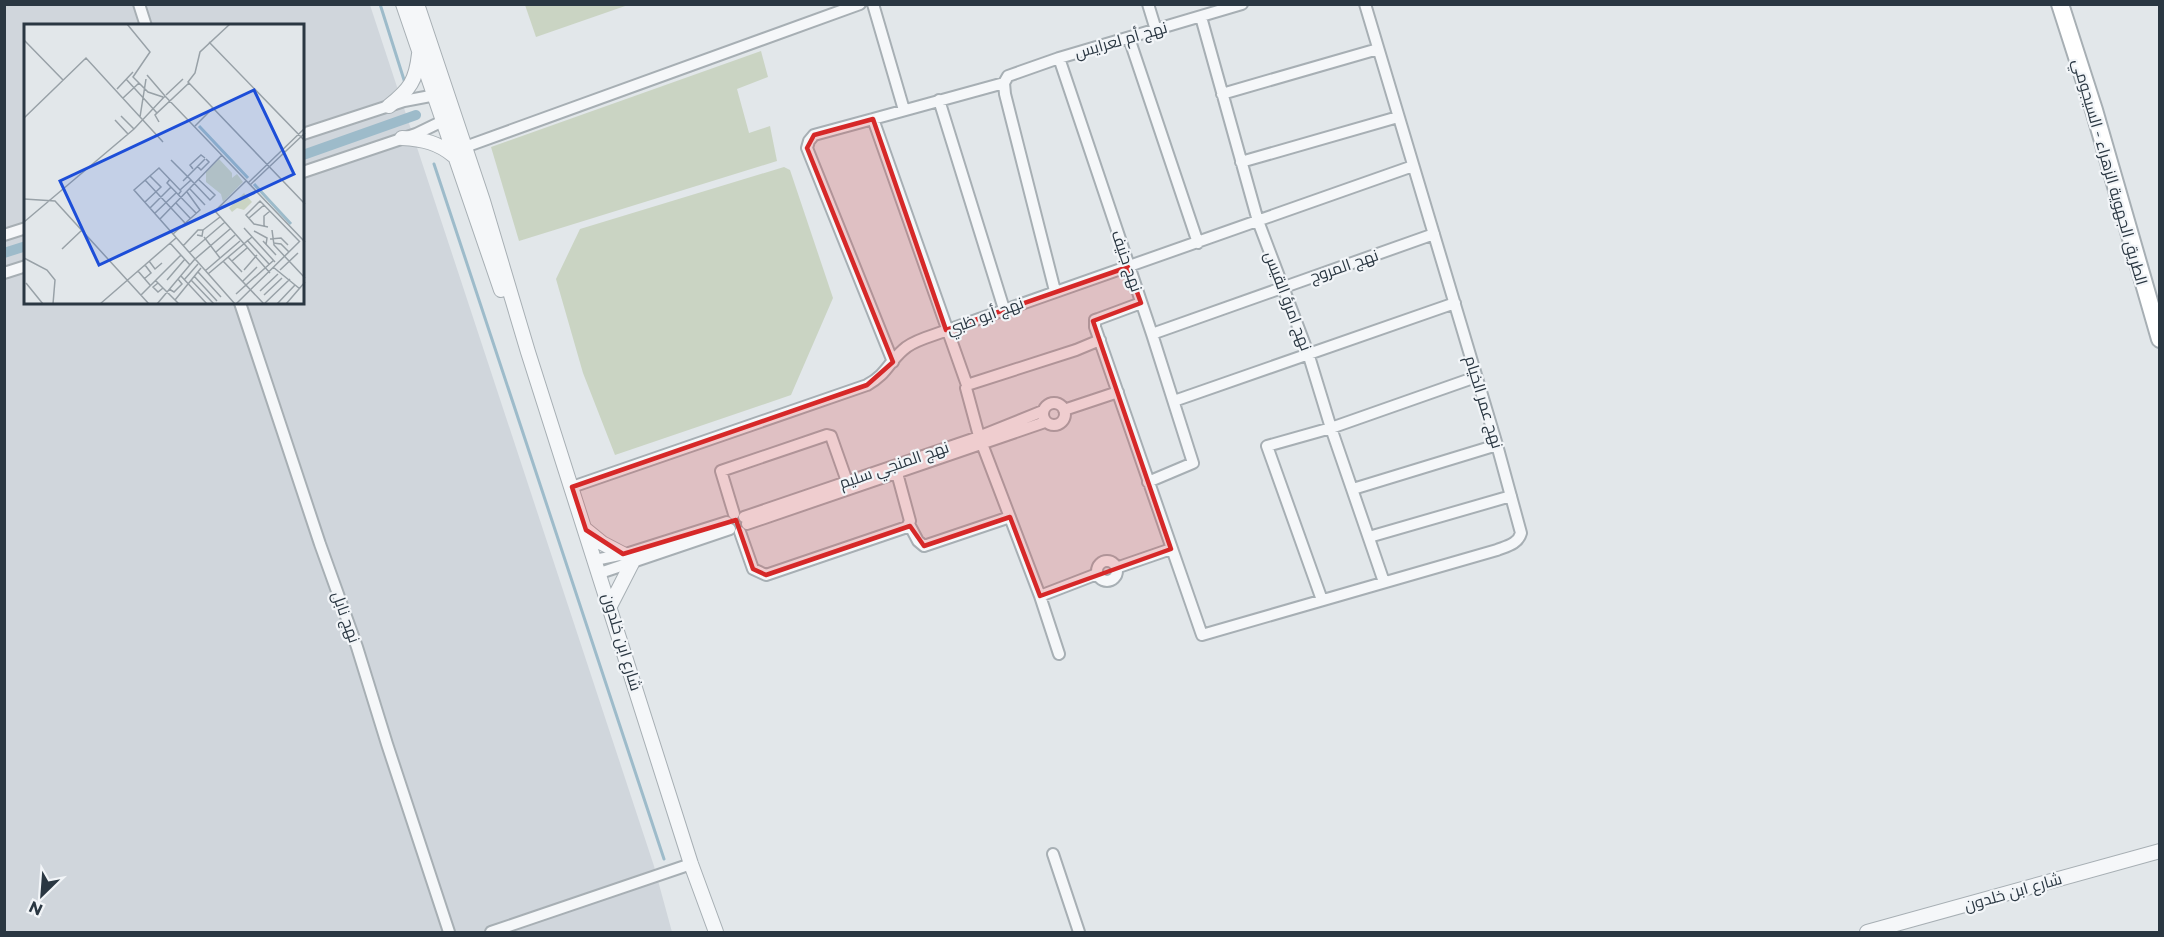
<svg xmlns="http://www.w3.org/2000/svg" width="2164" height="937" viewBox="0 0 2164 937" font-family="Montserrat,Cairo,sans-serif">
  <rect width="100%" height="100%" fill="#e2e7ea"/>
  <path fill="#d0d6dc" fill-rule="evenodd" d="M 5,5 L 370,5 L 654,866 L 672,932 L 5,932 ZM 26,26 L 303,26 L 303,303 L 26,303 Z"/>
  <path fill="#cad4c3" d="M 525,5 L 525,4 L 628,5 L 536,37 Z
    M 761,51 L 768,77 L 737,89 L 749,133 L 770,126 L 777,161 L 519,241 L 491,147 Z
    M 784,167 L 790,170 L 833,298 L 791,395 L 615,455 L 583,373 L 556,279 L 580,229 Z"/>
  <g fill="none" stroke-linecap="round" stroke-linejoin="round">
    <path stroke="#9dbbca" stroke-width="3" d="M 380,4 L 405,83
      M 434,164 L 664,859"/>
    <path stroke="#9dbbca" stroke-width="10" d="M 303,155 L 416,115
      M 4,253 L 26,246"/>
    <defs>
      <path id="minor" d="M 139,4 L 146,26
        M 873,4 L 904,110
        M 1148,4 L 1156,30
        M 1201,17 L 1258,221 L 1308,353 L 1331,428 L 1384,582
        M 1129,38 L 1198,243
        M 1059,58 L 1152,334 L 1193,463 L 1148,482
        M 1222,94 L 1378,49
        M 939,100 L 1004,309
        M 873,119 L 1004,83
        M 303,134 L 404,101 L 441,94
        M 465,147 L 860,4
        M 1241,162 L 1398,117
        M 303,172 L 416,134 L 449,118
        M 4,235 L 26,228
        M 4,273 L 26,266
        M 1055,291 L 1005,94 L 1004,83 L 1008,76 L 1059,58 L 1242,4
        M 240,303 L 320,544 L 357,647 L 387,744 L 449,932
        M 1141,303 L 1098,319 L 1095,320 L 1095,327 L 1202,635 L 1497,550 C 1507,546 1518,544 1521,533 L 1497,445 L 1365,4
        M 1152,334 L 1434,234
        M 893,362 L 807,148 L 809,141 L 814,135 L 873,119 L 967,385
        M 1174,401 L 1455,303
        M1043 414a11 11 0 1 1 22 0a11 11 0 1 1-22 0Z
        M 1064,410 L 1118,392
        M 572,487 L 867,385 C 887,374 888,363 903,350 C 909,344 917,341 925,338 L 1413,166
        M 1353,489 L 1497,445
        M 734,514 L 721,471 L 827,435 L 831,436 L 849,487
        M 744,517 L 976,438 L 1043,411
        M 747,524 L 1045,422
        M 909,524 L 918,541 L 924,546 L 1010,517
        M 740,532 L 753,569 L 766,575 L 907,527 L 910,521 L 897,473
        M 1369,537 L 1511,496
        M 595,560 L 629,553 L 727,522
        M1097 571a10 10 0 1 1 20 0a10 10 0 1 1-20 0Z
        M 1116,568 L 1171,549
        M 600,573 L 730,529
        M 1040,596 L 1097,574
        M 1322,600 L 1267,446 L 1331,428 L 1476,377
        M 1059,654 L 1040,596 L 979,436 L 966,388 L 967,385 L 1076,350 L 1100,340
        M 1053,854 L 1079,932
        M 491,932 L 691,864"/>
      <path id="tertiary" d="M 403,4 L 501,290
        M 417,4 L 483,201 L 528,352 L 691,864 L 716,932
        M 389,106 C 410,89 416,81 419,54
        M 402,138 C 423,139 439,143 454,156
        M 586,530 L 602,543 L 623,554
        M 610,606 L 632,563
        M 1867,932 L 2160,851"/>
      <path id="secondary" d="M 2060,4 L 2094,110 L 2160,339"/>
    </defs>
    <use href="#minor" stroke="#a7afb4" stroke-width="14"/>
    <use href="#tertiary" stroke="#a7afb4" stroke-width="16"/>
    <use href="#secondary" stroke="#a7afb4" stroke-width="20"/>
    <use href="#minor" stroke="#f5f7f9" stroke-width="10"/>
    <use href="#tertiary" stroke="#f5f7f9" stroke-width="14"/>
    <use href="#secondary" stroke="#fff" stroke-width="16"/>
  </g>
  <path fill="#d62828" fill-opacity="0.2" stroke="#d62828" stroke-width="4.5" stroke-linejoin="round" d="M 873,119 L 946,330 L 1128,267 L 1141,303 L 1093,321 L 1171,549 L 1040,596 L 1010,517 L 924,546 L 910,526 L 766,575 L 753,569 L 736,520 L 623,554 L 586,530 L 572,487 L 867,385 L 893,362 L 807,148 L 814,135 Z"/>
  <g text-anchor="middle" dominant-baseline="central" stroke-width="4.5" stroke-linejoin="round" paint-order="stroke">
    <g font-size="16" fill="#2a3742" stroke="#f2f5f8">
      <text transform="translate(1121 40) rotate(-16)">نهج أم لعرايس</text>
      <text transform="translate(2110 172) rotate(74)">الطريق الجهوية الزهراء - السيجومي</text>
      <text transform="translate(1127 261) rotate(71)">نهج جنيف</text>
      <text transform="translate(1344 266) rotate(-19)">نهج المروج</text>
      <text transform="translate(1288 301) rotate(69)">نهج امرؤ القيس</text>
      <text transform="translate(985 316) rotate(-20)">نهج أبو ظبي</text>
      <text transform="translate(1484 402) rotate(73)">نهج عمر الخيام</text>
      <text transform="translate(894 465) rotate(-19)">نهج المنجي سليم</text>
      <text transform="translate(346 617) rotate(70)">نهج نابل</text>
      <text transform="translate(622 642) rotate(73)">شارع ابن خلدون</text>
      <text transform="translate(2013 892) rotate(-16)">شارع ابن خلدون</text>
    </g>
  </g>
  <g transform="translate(24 24)">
    <rect width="280" height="280" fill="#e2e7ea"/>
    <path d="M 195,135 L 208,149 L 208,154 L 213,150 L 219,158 L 199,178 L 197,170 L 182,158 L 182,148 ZM 220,169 L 228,178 L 220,186 L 213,184 L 208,188 L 205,184 Z" fill="#cad4c3"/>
    <path fill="none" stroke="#9dbbca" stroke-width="3" d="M 175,102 L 224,154M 230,160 L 267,200"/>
    <path fill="none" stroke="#98a1a7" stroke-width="1.5" d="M 103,0 L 126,28 L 109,53 L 124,68 L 139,73M 206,0 L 176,28 L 171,49 L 164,58 L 281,180M 0,16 L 39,56M 185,18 L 281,117M 123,51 L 141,72M 102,55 L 133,89M 93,65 L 109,48M 142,71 L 159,55M 99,74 L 115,59M 97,92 L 110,105M 116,93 L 122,55M 0,94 L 62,34 L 139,118M 91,96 L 104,110M 135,98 L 131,91 L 165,59M 171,102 L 189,84M 147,136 L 167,156 L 156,166M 173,142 L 177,146 L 185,138 L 182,135M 169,145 L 166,141 L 177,131 L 181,134M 146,155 L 143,159 L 172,189M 121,156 L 161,199M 167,156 L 186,176 L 191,171 L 174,155M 159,157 L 181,135M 222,157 L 191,187 L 246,249M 224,159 L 281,104M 226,161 L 281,109M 166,165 L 181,181M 154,171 L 157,167 L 135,144 L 110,166 L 211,280M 0,175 L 31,177 L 125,280M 121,178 L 137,163 L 126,152M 152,179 L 166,194M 126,184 L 147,163M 131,189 L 152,169M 225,194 L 240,181M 136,195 L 198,131M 0,198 L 110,105 L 141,72 L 281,218M 240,203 L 240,192 L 246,187M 244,203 L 230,200 L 222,191 L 236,177 L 276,218M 220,204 L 251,238M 179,206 L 196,193M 248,206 L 250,221 L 281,254M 230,207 L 243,214 L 242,221M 149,210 L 176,186 L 163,168M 180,213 L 196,234M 246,215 L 257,214 L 264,221M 223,216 L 245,240M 239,217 L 252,231M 146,219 L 166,241M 249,219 L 257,220 L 265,228M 159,222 L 174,206 L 179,206 L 178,212 L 173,211M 38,225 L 58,206M 192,228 L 211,211M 165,229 L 201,198M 204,233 L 218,248M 0,234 L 23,246 L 31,256 L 29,280M 125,237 L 131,245 L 138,239M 199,237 L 240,280M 208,237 L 223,224M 249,243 L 276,265M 220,246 L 233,231M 256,246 L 274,229M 181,247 L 216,217M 174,248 L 197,273M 184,250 L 228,213M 157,252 L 183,280M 170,252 L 193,277M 120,255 L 127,249 L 121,241M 131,256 L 155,280M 143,256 L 161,235M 160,256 L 174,240M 167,256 L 190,280M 219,257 L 233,243M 2,259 L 19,280M 134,259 L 129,263 L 134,268 L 139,264M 126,261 L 114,247 L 152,214M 145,265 L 150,268 L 158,260 L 154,255M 236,267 L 254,250M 212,270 L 250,236M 117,271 L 157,231M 240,271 L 258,254M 151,276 L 177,244M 76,280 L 114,247M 133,280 L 170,236 L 206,205M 212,280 L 276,217M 240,280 L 266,255M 253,280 L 271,261M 262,280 L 281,258"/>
    <path fill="#1d4ed8" fill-opacity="0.15" stroke="#1d4ed8" stroke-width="3" d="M 230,66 L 270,150 L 75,241 L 36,157 Z"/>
    <rect width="280" height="280" fill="none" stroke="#2a3742" stroke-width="3"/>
  </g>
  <rect width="2164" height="937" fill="none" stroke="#2a3742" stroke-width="12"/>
  <g transform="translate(42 895) rotate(205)" stroke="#f2f5f8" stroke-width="4.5" paint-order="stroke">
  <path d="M0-4.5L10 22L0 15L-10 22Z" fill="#2a3742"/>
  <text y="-9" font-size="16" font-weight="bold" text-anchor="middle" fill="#2a3742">N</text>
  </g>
</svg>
